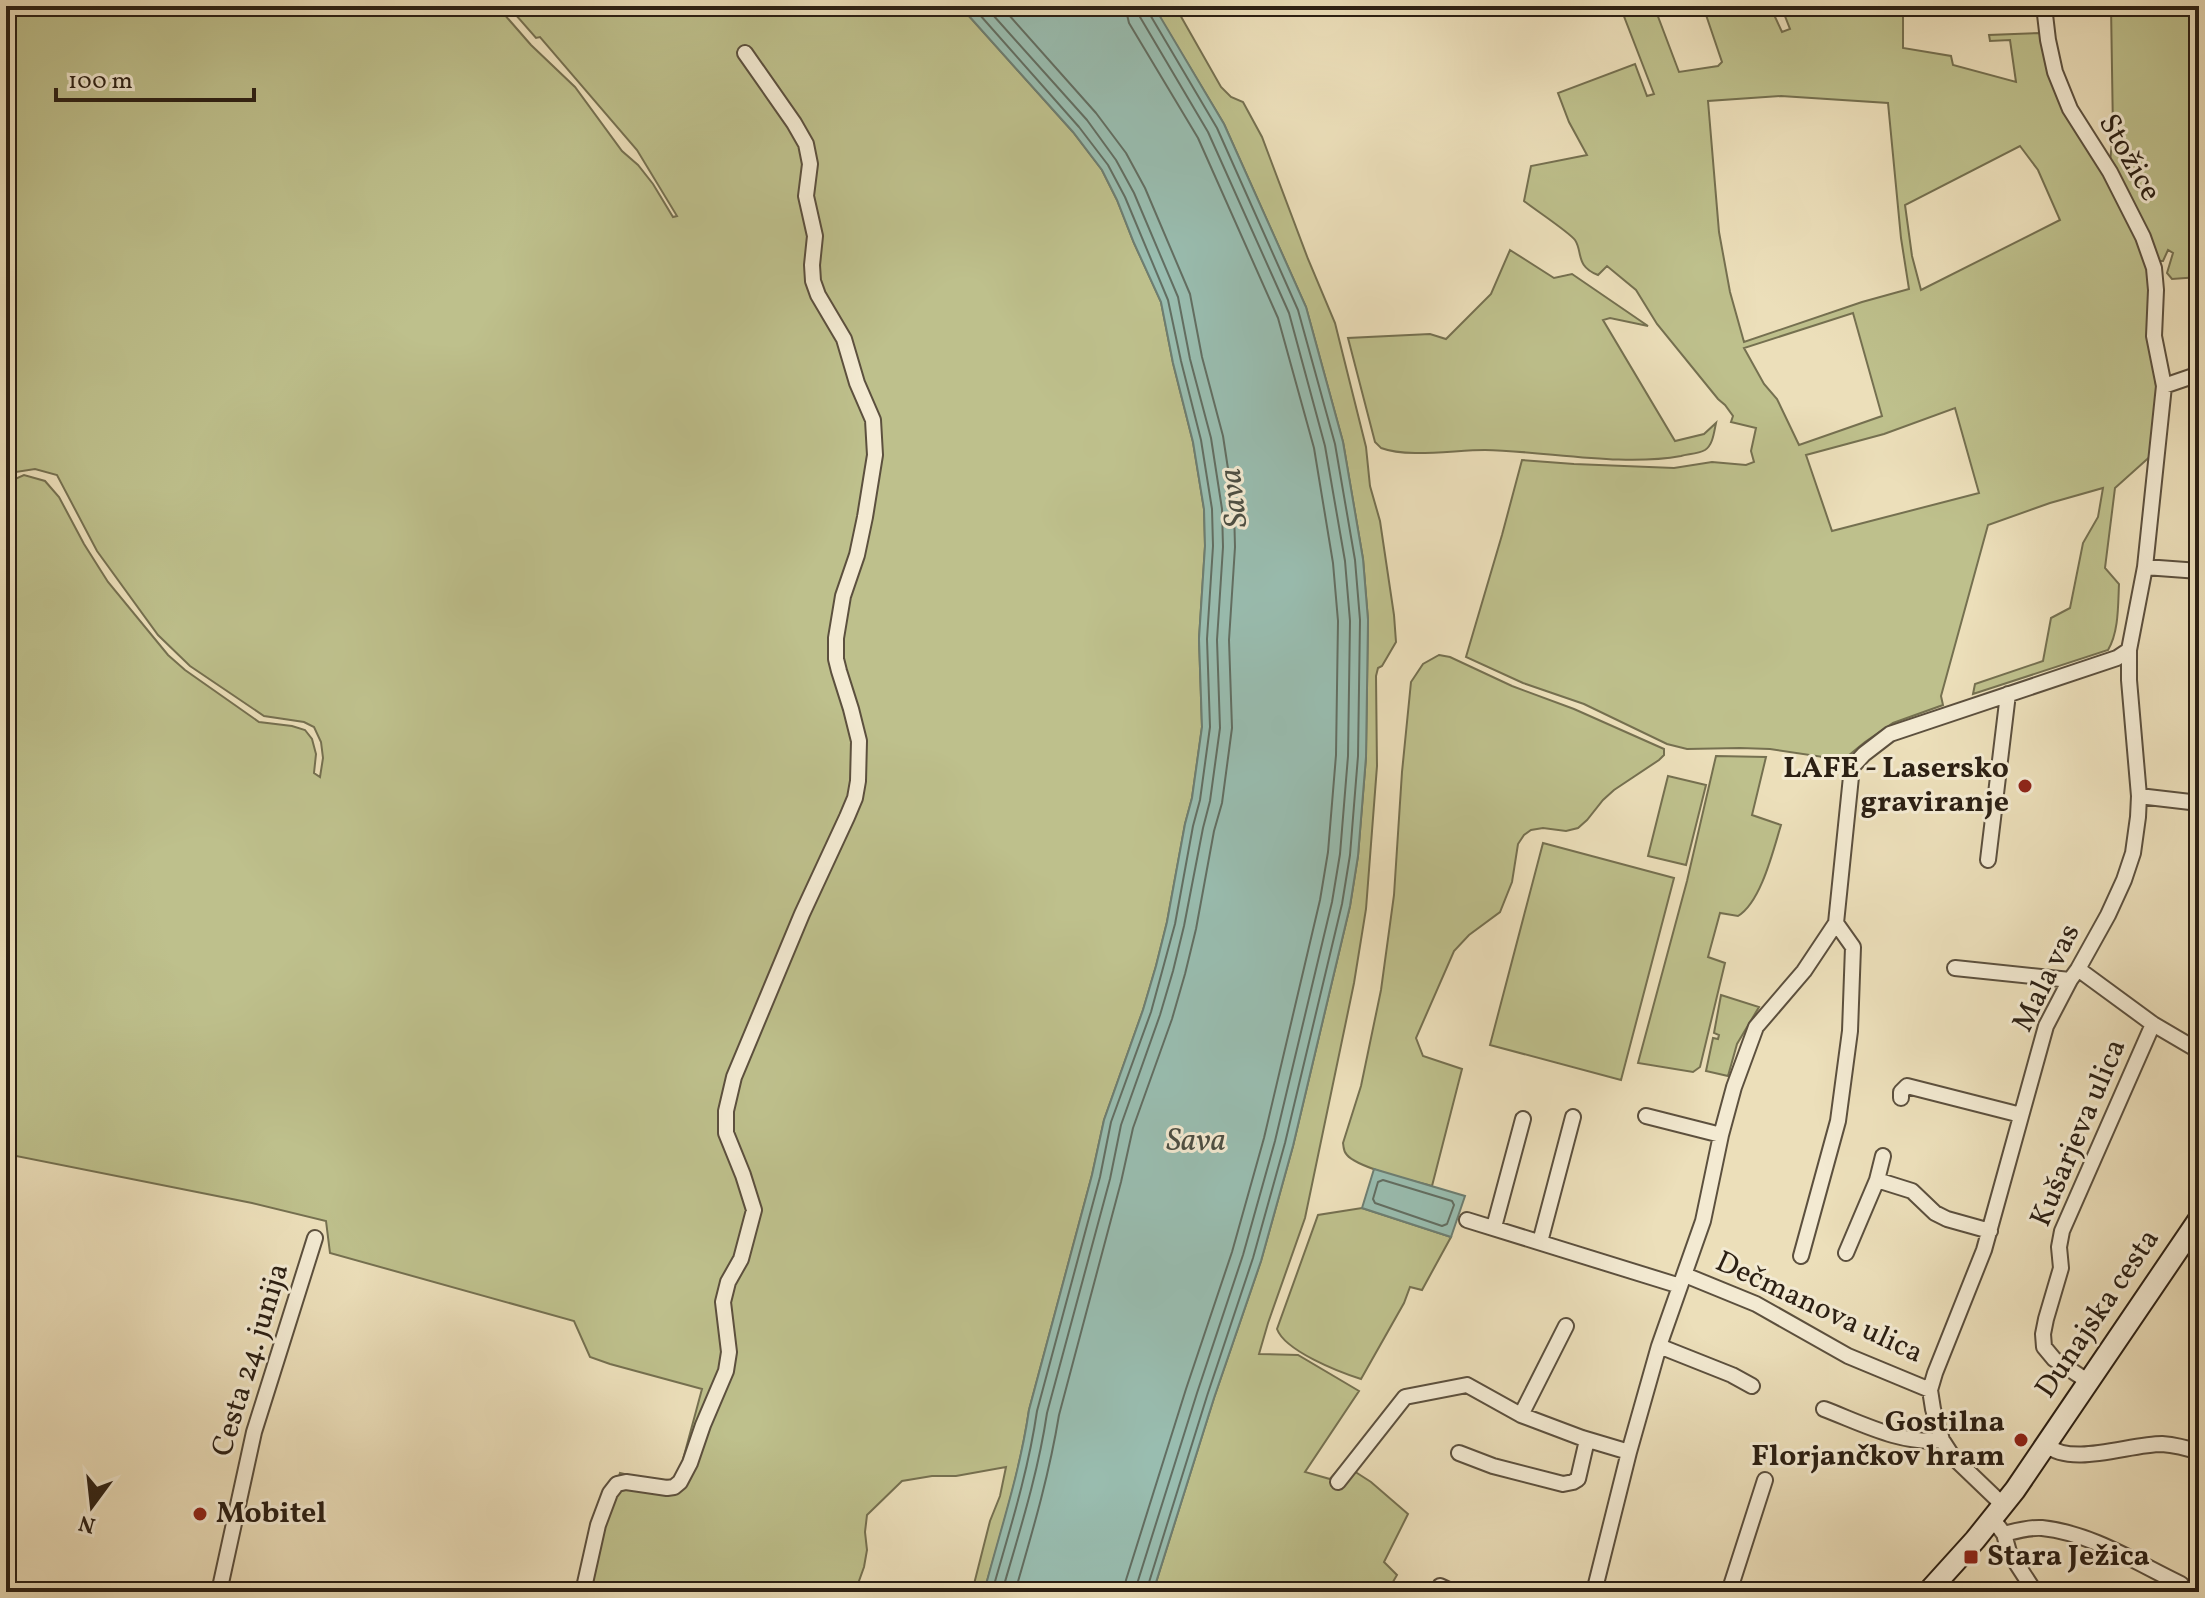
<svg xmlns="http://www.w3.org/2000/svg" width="2205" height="1598" viewBox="0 0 2205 1598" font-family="Vollkorn,serif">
  <rect width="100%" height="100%" fill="#ecdfba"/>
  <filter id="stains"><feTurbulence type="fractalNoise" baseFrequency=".0025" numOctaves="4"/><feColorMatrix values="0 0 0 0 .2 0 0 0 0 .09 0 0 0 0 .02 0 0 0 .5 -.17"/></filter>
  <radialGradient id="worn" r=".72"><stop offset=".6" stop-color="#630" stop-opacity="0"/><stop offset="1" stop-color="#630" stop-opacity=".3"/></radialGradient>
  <path fill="#bec08c" stroke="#757050" stroke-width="2" fill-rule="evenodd" d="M 6,6 L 497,6 L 531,45 L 575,87 L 622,151 L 638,165 L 653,184 L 673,217 L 677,216 L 637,150 L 540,37 L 536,38 L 508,6 L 960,6 L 1073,132 L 1102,170 L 1117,200 L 1134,243 L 1161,302 L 1173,363 L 1193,442 L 1204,509 L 1205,546 L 1199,639 L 1202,727 L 1192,798 L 1185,824 L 1167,922 L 1156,966 L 1143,1010 L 1104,1120 L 1092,1175 L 1029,1410 C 1020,1472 1001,1532 984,1592 L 972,1592 L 990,1521 L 1000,1496 L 1006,1467 L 956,1476 L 932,1476 L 902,1481 L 867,1515 L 865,1532 L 867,1550 L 864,1567 L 855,1592 L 589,1592 L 603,1527 L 620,1473 L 667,1484 L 678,1478 L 702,1389 L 610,1364 L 590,1357 L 574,1321 L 330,1253 L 326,1221 L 252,1203 L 6,1154 L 6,586 L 9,575 L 6,572 L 6,483 L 24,475 L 45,481 L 59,497 L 84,544 L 108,582 L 168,655 L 185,670 L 259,722 L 292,726 L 305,730 L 312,739 L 316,754 L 314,773 L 320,777 L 323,758 L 321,742 L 314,727 L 304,722 L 264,716 L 190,666 L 158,635 L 97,551 L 57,475 L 35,469 L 16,472 L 6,465 Z
    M 1153,6 L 1175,6 L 1221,87 L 1231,97 L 1243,102 L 1262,137 L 1308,259 L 1335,323 L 1366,447 L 1370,486 L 1380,521 L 1394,615 L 1396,642 L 1382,666 L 1378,668 L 1376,676 L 1377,766 L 1366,909 L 1354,983 L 1305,1218 L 1268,1323 L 1259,1354 L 1298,1355 L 1359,1391 L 1305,1472 L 1330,1479 L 1343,1464 L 1371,1482 L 1408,1514 L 1384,1562 L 1397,1575 L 1387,1592 L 1153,1592 L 1214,1398 L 1261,1261 L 1293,1146 L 1350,906 L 1358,856 L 1366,757 L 1368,620 L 1363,559 L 1343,442 L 1306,307 L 1224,124 Z
    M 1620,6 L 1654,6 L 1679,72 L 1718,66 L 1722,62 L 1703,6 L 1770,6 L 1782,32 L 1790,29 L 1781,6 L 1903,6 L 1903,48 L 1951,56 L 1953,65 L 2016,82 L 2010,40 L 1990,41 L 1989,35 L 2041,33 L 2079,132 L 2126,213 L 2147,265 L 2150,291 L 2148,330 L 2159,406 L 2154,453 L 2115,488 L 2105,568 L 2119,584 C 2118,604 2119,632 2108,650 L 1973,694 L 1975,684 L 2043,661 L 2051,618 L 2070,608 L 2083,543 L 2098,517 L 2103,488 L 2050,503 L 1988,525 L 1941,696 L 1943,705 L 1893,723 L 1865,742 L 1843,760 L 1770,749 L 1740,748 L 1687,749 L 1667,744 L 1584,704 L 1523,683 L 1466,657 L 1502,535 L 1522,460 L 1574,464 L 1674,468 L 1712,462 L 1746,465 L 1754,462 L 1751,451 L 1756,428 L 1731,422 L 1733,416 L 1725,405 L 1718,399 L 1657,324 L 1636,290 L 1607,266 L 1598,275 C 1575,266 1583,252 1575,240 C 1569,232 1534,209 1524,201 L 1531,166 L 1587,155 L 1569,122 L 1558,93 L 1635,64 L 1647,96 L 1654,94 ZM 1781,96 L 1888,103 L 1901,238 L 1909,289 L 1862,302 L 1744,342 L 1730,292 L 1719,232 L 1708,101 ZM 2020,146 L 2038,170 L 2060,220 L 1921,290 L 1912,256 L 1905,205 ZM 1853,313 L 1882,416 L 1799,445 L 1777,399 L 1764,384 L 1744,348 ZM 1955,408 L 1979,493 L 1832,531 L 1806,455 L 1884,434 Z
    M 2111,6 L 2199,6 L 2199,277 L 2172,279 L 2167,273 L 2173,253 L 2168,250 L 2163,261 L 2158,261 L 2110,162 L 2113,132 Z
    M 1510,250 L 1554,278 L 1572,274 L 1648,326 L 1610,318 L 1603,320 L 1675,441 L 1704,434 L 1716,423 C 1714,432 1713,445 1705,450 C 1698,454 1688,454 1681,456 C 1621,467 1546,451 1485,450 C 1454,450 1408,458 1381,448 L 1375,442 L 1348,338 L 1430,334 L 1446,339 L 1491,294 Z
    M 1439,655 L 1450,657 L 1512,686 L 1574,709 L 1664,749 L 1664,755 L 1659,760 L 1614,790 L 1603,800 L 1587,820 L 1578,828 L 1566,831 L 1543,828 L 1531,830 L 1524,835 L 1518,844 L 1512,882 L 1500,912 L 1469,935 L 1454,951 L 1416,1038 L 1423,1056 L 1462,1069 L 1432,1186 C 1414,1181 1358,1168 1347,1155 C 1343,1151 1344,1148 1343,1143 L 1361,1086 L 1381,990 L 1394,895 L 1402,772 L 1411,682 L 1423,664 Z
    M 1716,756 L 1766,757 L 1752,815 L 1781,825 C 1773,851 1761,902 1738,916 L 1720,913 L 1708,957 L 1725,963 L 1700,1067 L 1693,1072 L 1638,1063 L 1687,881 Z
    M 1668,776 L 1706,785 L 1686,865 L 1648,856 Z
    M 1543,843 L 1674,878 L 1621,1080 L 1490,1045 Z
    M 1721,995 L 1759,1007 L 1737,1044 L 1728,1076 L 1706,1071 L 1713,1038 L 1718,1039 L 1719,1035 L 1714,1033 Z
    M 1362,1208 L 1451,1237 L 1422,1290 L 1410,1287 L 1404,1303 L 1361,1379 C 1339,1372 1285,1351 1277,1329 L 1318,1215 Z"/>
  <path fill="#99bdb0" stroke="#6d7e72" stroke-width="2" d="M 960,6 L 1153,6 L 1155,8 L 1224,124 L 1306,307 L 1343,442 L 1363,559 L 1368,620 L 1366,757 L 1358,856 L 1350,906 L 1293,1146 L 1261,1261 L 1214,1398 L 1153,1592 L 984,1592 C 1000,1531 1020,1472 1029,1410 L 1092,1175 L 1104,1120 L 1143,1010 L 1156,966 L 1167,922 L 1185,824 L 1192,798 L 1202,727 L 1199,639 L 1205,546 L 1204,509 L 1193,442 L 1173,363 L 1161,302 L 1134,243 L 1117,200 L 1102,170 L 1073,132 Z
    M 1374,1169 L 1465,1196 L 1451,1237 L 1362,1208 Z"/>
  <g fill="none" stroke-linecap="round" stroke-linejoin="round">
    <path stroke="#626e62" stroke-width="2" d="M 972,6 L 1079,127 L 1108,165 L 1125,197 L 1168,300 L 1181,361 L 1201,440 L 1212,509 L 1213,546 L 1207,639 L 1210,727 L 1200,800 L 1193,826 L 1175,924 L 1151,1012 L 1111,1122 L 1100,1177 L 1037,1411 C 1028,1473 1009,1532 992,1592
      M 985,6 L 1087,120 L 1116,160 L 1134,193 L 1178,297 L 1190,359 L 1211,438 L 1222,509 L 1223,547 L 1217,640 L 1220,728 L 1210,801 L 1203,828 L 1184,926 L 1173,971 L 1160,1015 L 1121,1125 L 1110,1179 L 1047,1413 C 1038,1474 1019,1533 1002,1592
      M 1001,6 L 1096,113 L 1126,153 L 1145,188 L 1190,294 L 1202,357 L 1223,436 L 1234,508 L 1235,547 L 1229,640 L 1232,728 L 1222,803 L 1214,831 L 1196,929 L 1185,974 L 1172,1019 L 1133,1128 L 1121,1182 L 1059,1415 C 1049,1476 1032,1533 1015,1592
      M 1383,1180 L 1452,1201 L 1454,1205 L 1447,1224 L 1442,1226 L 1375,1203 L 1373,1199 L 1378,1182 Z
      M 1124,1592 L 1126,1580 L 1186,1389 L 1232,1252 L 1264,1138 L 1320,900 L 1328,852 L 1336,755 L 1338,621 L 1333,563 L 1314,448 L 1278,318 L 1198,138 L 1129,23 L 1125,6
      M 1136,1592 L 1137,1584 L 1197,1393 L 1243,1255 L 1275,1141 L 1332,902 L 1340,854 L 1348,756 L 1350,621 L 1345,561 L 1325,446 L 1289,313 L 1208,132 L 1140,17 L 1137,6
      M 1146,1592 L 1207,1396 L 1253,1258 L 1285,1143 L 1342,904 L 1350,855 L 1358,756 L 1360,620 L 1355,560 L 1335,444 L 1298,310 L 1217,128 L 1149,13 L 1148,6"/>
    <defs>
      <path id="street" d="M 2164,386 L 2199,374
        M 2145,567 L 2199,571
        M 2139,796 L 2199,803
        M 1988,860 L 2008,694
        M 1955,968 L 2070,980
        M 2078,969 L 2153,1024 L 2199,1051
        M 1901,1098 L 1901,1092 L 1907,1086 L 2021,1115
        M 1646,1116 L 1721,1135
        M 1877,1180 L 1912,1191 L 1935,1213 L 1947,1219 L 1990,1231
        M 1467,1220 L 1680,1286
        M 1494,1227 L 1523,1119
        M 1540,1242 L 1573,1117
        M 1846,1253 L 1877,1180 L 1883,1156
        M 1801,1256 L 1838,1121 L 1850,1031 L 1853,947 L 1836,923
        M 1685,1275 L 1756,1304 L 1848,1356 L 1930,1390
        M 1659,1346 L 1732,1375 L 1752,1386
        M 2089,1382 L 2054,1359 L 2044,1347 L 2043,1334 L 2046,1319 L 2061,1268 L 2059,1247 L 2062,1231 L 2153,1024
        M 1824,1409 C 1861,1423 1902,1445 1942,1440
        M 1521,1415 L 1566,1326
        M 2046,1445 C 2072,1467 2129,1444 2162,1444 C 2174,1445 2187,1448 2199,1452
        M 1459,1453 L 1493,1466 L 1563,1484 L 1573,1482 L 1578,1479 L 1587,1440
        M 1338,1482 L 1405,1397 L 1467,1385 L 1521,1415 L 1582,1438 L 1629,1452
        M 2003,1505 L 1953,1457 L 1942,1440 L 1933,1409 L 1930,1390 L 1935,1373 L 1984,1250 L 2046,1026 L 2070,980 L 2078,969 L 2108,915 L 2124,880 L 2133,853 L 2138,817 L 2139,796 L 2129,680 L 2129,650 L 2145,567 L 2164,386 L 2154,336 L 2156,290 L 2154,268 L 2143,237 L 2110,172 L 2070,109 L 2055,72 L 2048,40 L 2044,6
        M 1998,1526 L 2004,1534 L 2009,1552 L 2035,1592
        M 2004,1534 C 2016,1531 2030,1527 2042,1528 C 2091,1533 2137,1563 2181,1584
        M 1440,1586 L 1453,1592
        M 219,1592 L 254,1432 L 315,1238
        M 583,1592 L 598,1525 L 610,1493 L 617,1484 L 626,1482 L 667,1488 L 674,1487 L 680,1482 L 690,1463 L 703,1425 L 726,1371 L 729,1352 L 723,1302 L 728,1282 L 741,1259 L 754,1210 L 743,1175 L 726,1133 L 726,1111 L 734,1077 L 802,914 L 847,817 L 855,798 L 858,781 L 859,741 L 851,709 L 839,671 L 836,659 L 836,638 L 843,596 L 857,555 L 865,517 L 875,455 L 873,420 L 857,383 L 844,339 L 818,295 L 813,281 L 812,265 L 815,236 L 806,196 L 810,164 L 806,144 L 794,123 L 745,53
        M 1594,1592 L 1629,1452 L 1659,1346 L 1703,1221 L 1721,1135 L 1734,1087 L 1756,1027 L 1804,971 L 1836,923 L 1852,767 L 1864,754 L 1890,734 L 2117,658 L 2129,650
        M 1729,1592 L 1765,1480"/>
      <path id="secondary" d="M 1928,1592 L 1975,1540 L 2015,1490 L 2199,1219"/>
    </defs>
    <use href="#street" stroke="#5c503e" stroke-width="18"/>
    <use href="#secondary" stroke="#2c2014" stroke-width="24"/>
    <use href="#street" stroke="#f3ead2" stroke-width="14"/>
    <use href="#secondary" stroke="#f3ead2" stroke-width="20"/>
  </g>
  <g fill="#8f2418" stroke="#f3ead2" stroke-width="3">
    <circle cx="2025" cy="786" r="8"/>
    <circle cx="2021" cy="1440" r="8"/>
    <circle cx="200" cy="1514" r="8"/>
    <rect x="1963" y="1549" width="16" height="16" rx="4"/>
  </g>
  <g text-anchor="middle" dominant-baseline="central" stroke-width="6" stroke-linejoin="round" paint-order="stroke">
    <g font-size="30" fill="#2c2014" stroke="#f3ead2">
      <text transform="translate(2129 158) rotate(60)">Stožice</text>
      <text transform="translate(2047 978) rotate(-64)">Mala vas</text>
      <text transform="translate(2079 1133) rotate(-67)">Kušarjeva ulica</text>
      <text transform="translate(1819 1308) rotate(25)">Dečmanova ulica</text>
      <text transform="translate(2098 1314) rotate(-56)">Dunajska cesta</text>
      <text transform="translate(251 1360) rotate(-73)">Cesta 24. junija</text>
    </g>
    <g font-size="30" font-weight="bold" fill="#2c2014" stroke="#f3ead2" text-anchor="end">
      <text x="2009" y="769">LAFE - Lasersko<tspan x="2009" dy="34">graviranje</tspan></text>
      <text x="2005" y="1423">Gostilna<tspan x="2005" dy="34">Florjančkov hram</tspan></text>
      <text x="216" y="1514" text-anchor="start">Mobitel</text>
      <text x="1987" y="1557" text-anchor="start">Stara Ježica</text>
    </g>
    <g font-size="32" font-style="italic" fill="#4d4f43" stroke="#f3ead2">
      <text transform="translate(1235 498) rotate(-97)">Sava</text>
      <text x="1196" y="1142">Sava</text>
    </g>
  </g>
  <rect width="2205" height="1598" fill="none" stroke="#ecdfba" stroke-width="32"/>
  <rect x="8" y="8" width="2189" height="1582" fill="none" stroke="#2c2014" stroke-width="4"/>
  <rect x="16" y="16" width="2173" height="1566" fill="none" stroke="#2c2014" stroke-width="2"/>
  <g transform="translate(92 1506) rotate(195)" stroke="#f3ead2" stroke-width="6" paint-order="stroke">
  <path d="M0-6L14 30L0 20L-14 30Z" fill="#2c2014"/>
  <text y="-12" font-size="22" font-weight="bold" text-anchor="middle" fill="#2c2014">N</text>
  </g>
  <path d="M56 88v12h198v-12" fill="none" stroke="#2c2014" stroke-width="4"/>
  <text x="68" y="88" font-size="24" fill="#2c2014" stroke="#f3ead2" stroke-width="6" paint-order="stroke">100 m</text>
  <rect width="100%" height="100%" filter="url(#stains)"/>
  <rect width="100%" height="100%" fill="url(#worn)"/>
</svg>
